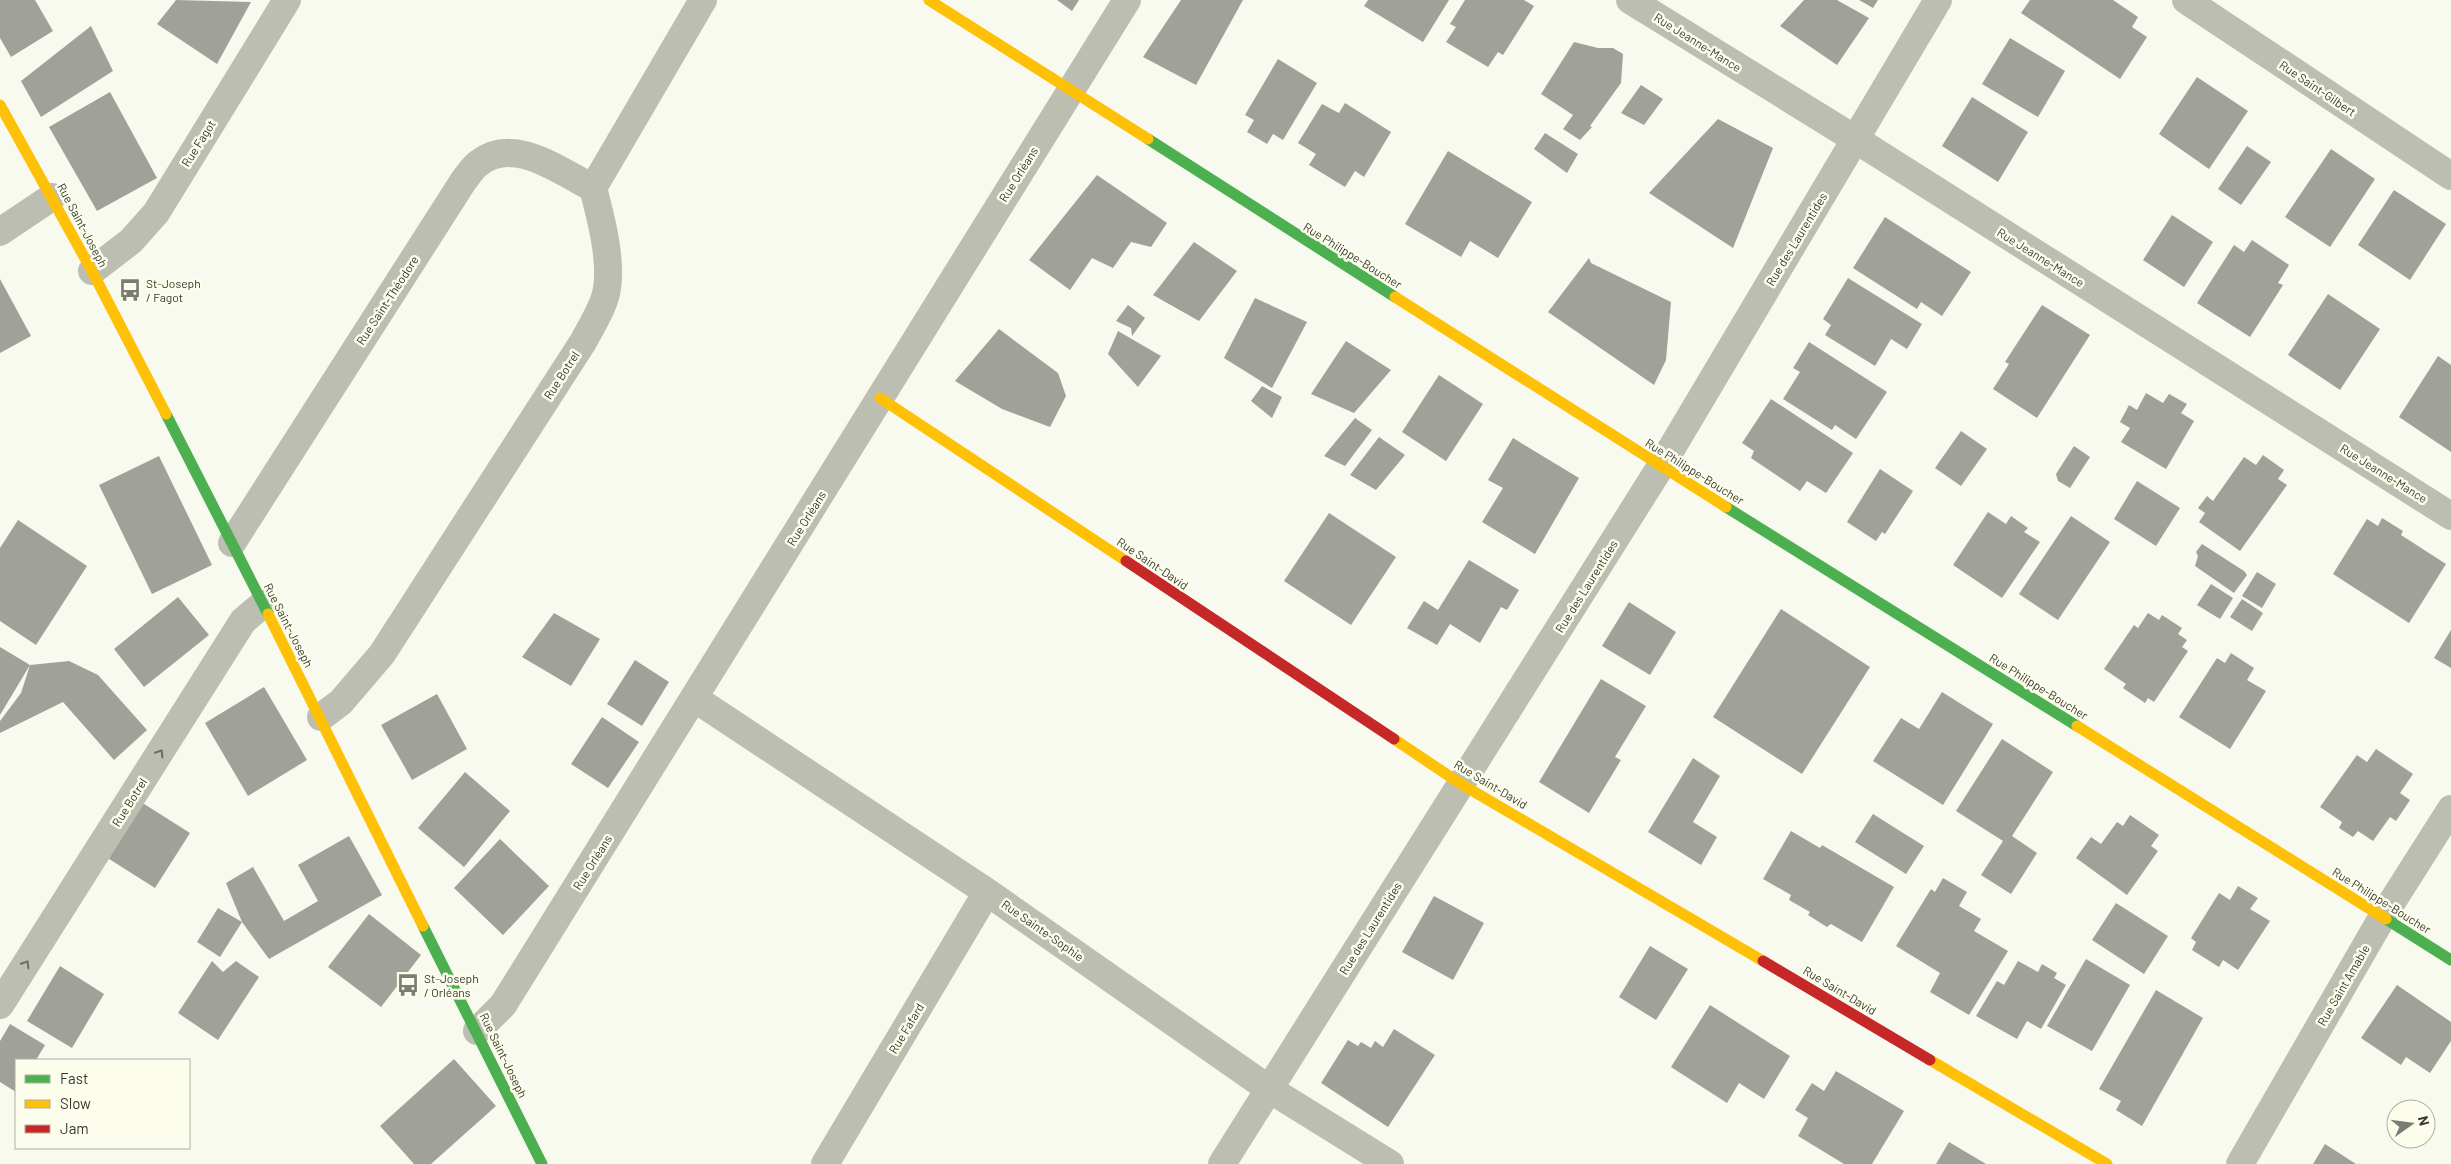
<svg xmlns="http://www.w3.org/2000/svg" width="2451" height="1164" viewBox="0 0 2451 1164" font-family="Barlow,sans-serif">
  <rect width="100%" height="100%" fill="#f8faef"/>
  <path fill="#a0a199" d="M 0,0 L 35,0 L 53,31 L 11,57 L 0,38 Z
    M 176,0 L 251,2 L 217,64 L 157,24 Z
    M 1057,0 L 1079,0 L 1072,11 Z
    M 1181,0 L 1243,0 L 1196,85 L 1143,57 Z
    M 1368,0 L 1449,0 L 1423,42 L 1364,6 Z
    M 1465,0 L 1524,0 L 1534,6 L 1503,55 L 1498,52 L 1488,67 L 1446,42 L 1456,27 L 1450,24 Z
    M 1804,0 L 1837,0 L 1869,18 L 1837,65 L 1780,26 Z
    M 1859,0 L 1878,0 L 1873,8 Z
    M 2030,0 L 2113,0 L 2138,17 L 2132,27 L 2147,37 L 2120,79 L 2021,13 Z
    M 91,26 L 113,71 L 41,117 L 21,81 Z
    M 2010,38 L 2065,71 L 2038,117 L 1982,84 Z
    M 1574,42 L 1598,48 L 1613,48 L 1623,54 L 1621,83 L 1590,126 L 1592,127 L 1580,140 L 1563,129 L 1573,115 L 1541,94 Z
    M 1278,59 L 1317,83 L 1283,140 L 1273,134 L 1267,144 L 1247,132 L 1254,120 L 1245,115 Z
    M 2197,77 L 2248,111 L 2209,169 L 2159,134 Z
    M 1641,85 L 1663,99 L 1644,125 L 1621,113 Z
    M 110,92 L 157,178 L 97,211 L 49,127 Z
    M 1972,97 L 2028,132 L 1998,182 L 1942,146 Z
    M 1345,103 L 1391,132 L 1364,177 L 1355,171 L 1345,187 L 1309,165 L 1316,154 L 1298,143 L 1322,104 L 1339,113 Z
    M 1718,119 L 1773,148 L 1733,248 L 1649,193 Z
    M 1545,133 L 1578,154 L 1567,173 L 1534,149 Z
    M 2247,146 L 2271,162 L 2241,205 L 2218,189 Z
    M 2331,149 L 2375,179 L 2330,247 L 2285,217 Z
    M 1448,151 L 1532,202 L 1498,258 L 1470,241 L 1461,257 L 1405,224 Z
    M 1097,175 L 1167,223 L 1151,247 L 1131,242 L 1113,268 L 1092,258 L 1070,290 L 1029,260 Z
    M 2394,190 L 2446,224 L 2410,280 L 2358,245 Z
    M 2172,215 L 2213,242 L 2184,287 L 2143,260 Z
    M 1885,217 L 1971,272 L 1942,316 L 1921,302 L 1917,309 L 1853,268 Z
    M 2252,240 L 2289,265 L 2278,283 L 2283,285 L 2250,337 L 2197,303 L 2234,245 L 2244,252 Z
    M 1194,242 L 1237,271 L 1199,321 L 1153,295 Z
    M 1589,258 L 1591,263 L 1671,302 L 1666,360 L 1654,385 L 1548,312 Z
    M 1848,278 L 1922,324 L 1907,349 L 1891,339 L 1875,366 L 1825,335 L 1831,325 L 1823,319 Z
    M 0,279 L 31,336 L 0,353 Z
    M 2328,294 L 2380,329 L 2340,390 L 2288,355 Z
    M 1255,298 L 1307,322 L 1272,388 L 1224,358 Z
    M 1128,305 L 1145,318 L 1132,336 L 1131,328 L 1116,321 Z
    M 2042,305 L 2090,335 L 2037,418 L 1993,389 L 2009,364 L 2005,362 Z
    M 999,329 L 1058,373 L 1066,396 L 1050,427 L 1002,409 L 955,381 Z
    M 1118,331 L 1161,356 L 1138,387 L 1108,354 Z
    M 1346,341 L 1391,370 L 1354,413 L 1311,394 Z
    M 1809,342 L 1887,392 L 1856,439 L 1835,425 L 1832,430 L 1783,399 L 1800,372 L 1793,368 Z
    M 2438,356 L 2451,365 L 2451,452 L 2399,417 Z
    M 1439,375 L 1483,404 L 1446,461 L 1402,432 Z
    M 1262,386 L 1282,397 L 1272,418 L 1251,401 Z
    M 2146,393 L 2163,403 L 2169,394 L 2187,404 L 2181,413 L 2194,421 L 2166,469 L 2121,442 L 2130,428 L 2120,422 L 2129,405 L 2137,410 Z
    M 1771,399 L 1853,453 L 1826,493 L 1807,481 L 1800,491 L 1751,458 L 1754,451 L 1742,443 Z
    M 1355,418 L 1372,430 L 1345,466 L 1324,456 Z
    M 1961,431 L 1987,449 L 1961,486 L 1935,468 Z
    M 1379,437 L 1405,455 L 1376,490 L 1350,475 Z
    M 1513,438 L 1579,478 L 1535,554 L 1482,522 L 1503,488 L 1488,480 Z
    M 2074,446 L 2090,457 L 2070,488 L 2058,481 L 2056,474 Z
    M 2263,455 L 2284,470 L 2278,479 L 2287,485 L 2240,551 L 2199,522 L 2205,513 L 2198,508 L 2207,496 L 2213,501 L 2244,457 L 2256,465 Z
    M 159,456 L 212,565 L 152,594 L 99,485 Z
    M 1880,469 L 1913,491 L 1885,534 L 1882,532 L 1876,541 L 1847,522 Z
    M 2137,481 L 2180,508 L 2156,546 L 2114,519 Z
    M 1988,512 L 2006,524 L 2011,516 L 2028,528 L 2024,532 L 2040,542 L 2002,598 L 1953,565 Z
    M 1329,513 L 1396,557 L 1351,625 L 1284,581 Z
    M 2071,516 L 2110,542 L 2058,620 L 2019,594 Z
    M 2382,518 L 2403,531 L 2401,535 L 2446,564 L 2409,623 L 2333,574 L 2367,519 L 2378,526 Z
    M 18,520 L 87,566 L 36,645 L 0,621 L 0,548 Z
    M 2202,544 L 2244,571 L 2247,575 L 2234,593 L 2195,566 L 2198,556 L 2196,552 Z
    M 1469,560 L 1519,590 L 1507,610 L 1501,607 L 1480,643 L 1450,624 L 1437,645 L 1407,628 L 1424,601 L 1438,610 Z
    M 2257,572 L 2276,584 L 2262,608 L 2242,596 Z
    M 2211,584 L 2233,598 L 2220,619 L 2197,605 Z
    M 178,597 L 209,635 L 144,687 L 114,649 Z
    M 2242,599 L 2263,613 L 2252,631 L 2230,617 Z
    M 1629,602 L 1676,632 L 1650,675 L 1602,646 Z
    M 1781,609 L 1870,667 L 1802,774 L 1713,717 Z
    M 554,613 L 600,639 L 571,686 L 522,657 Z
    M 2148,613 L 2159,620 L 2162,615 L 2182,628 L 2178,634 L 2187,640 L 2182,647 L 2188,651 L 2154,702 L 2148,698 L 2145,703 L 2123,688 L 2126,684 L 2104,669 L 2134,625 L 2138,628 Z
    M 2451,630 L 2451,668 L 2434,658 Z
    M 0,647 L 30,665 L 0,715 Z
    M 2231,653 L 2254,668 L 2247,680 L 2266,691 L 2230,749 L 2179,717 L 2217,658 L 2225,663 Z
    M 635,660 L 669,682 L 642,726 L 607,704 Z
    M 69,661 L 98,675 L 147,730 L 114,760 L 63,702 L 0,733 L 0,721 L 21,693 L 30,665 Z
    M 1601,679 L 1646,706 L 1615,757 L 1621,760 L 1589,813 L 1539,782 Z
    M 264,687 L 307,760 L 248,796 L 205,723 Z
    M 1942,692 L 1993,724 L 1943,805 L 1873,761 L 1901,718 L 1919,729 Z
    M 437,694 L 467,749 L 412,780 L 381,725 Z
    M 602,717 L 639,742 L 608,788 L 571,764 Z
    M 2002,739 L 2053,772 L 2012,836 L 2037,853 L 2011,894 L 1981,875 L 2003,841 L 1956,811 Z
    M 2376,749 L 2413,774 L 2400,793 L 2410,800 L 2396,821 L 2390,817 L 2373,841 L 2358,831 L 2353,837 L 2339,828 L 2342,822 L 2320,807 L 2357,755 L 2367,762 Z
    M 1693,758 L 1720,776 L 1693,822 L 1717,837 L 1701,865 L 1648,832 Z
    M 465,772 L 510,811 L 464,867 L 418,828 Z
    M 141,802 L 190,833 L 155,888 L 106,857 Z
    M 1873,814 L 1924,846 L 1906,874 L 1855,842 Z
    M 2130,815 L 2159,835 L 2151,846 L 2158,851 L 2127,895 L 2076,858 L 2091,837 L 2101,844 L 2117,822 L 2123,826 Z
    M 1791,831 L 1820,848 L 1822,845 L 1894,887 L 1862,942 L 1831,924 L 1827,927 L 1808,915 L 1810,912 L 1789,900 L 1791,895 L 1763,879 Z
    M 349,836 L 382,895 L 269,959 L 242,922 L 226,883 L 253,867 L 284,921 L 318,901 L 298,865 Z
    M 500,839 L 549,886 L 503,935 L 454,888 Z
    M 1943,878 L 1967,892 L 1959,906 L 1981,919 L 1974,931 L 2008,951 L 1969,1015 L 1930,992 L 1940,973 L 1896,946 L 1931,889 L 1935,892 Z
    M 2238,886 L 2258,898 L 2250,909 L 2270,921 L 2238,970 L 2223,960 L 2219,967 L 2192,950 L 2196,942 L 2191,938 L 2219,893 L 2230,900 Z
    M 1434,896 L 1484,923 L 1453,980 L 1402,952 Z
    M 2116,903 L 2168,936 L 2144,974 L 2092,940 Z
    M 218,908 L 242,922 L 220,957 L 197,942 Z
    M 369,914 L 421,955 L 381,1007 L 328,967 Z
    M 1650,946 L 1688,969 L 1656,1020 L 1619,997 Z
    M 2086,959 L 2130,985 L 2092,1051 L 2047,1026 Z
    M 212,961 L 223,972 L 236,961 L 259,977 L 218,1040 L 178,1013 Z
    M 2018,961 L 2038,972 L 2042,964 L 2057,973 L 2054,978 L 2066,985 L 2041,1029 L 2027,1021 L 2017,1039 L 1976,1016 L 1997,981 L 2004,985 Z
    M 60,966 L 104,994 L 72,1048 L 27,1021 Z
    M 2397,985 L 2451,1022 L 2451,1041 L 2430,1073 L 2406,1057 L 2401,1065 L 2361,1038 Z
    M 2156,990 L 2203,1018 L 2142,1126 L 2116,1110 L 2121,1101 L 2099,1089 Z
    M 1710,1005 L 1790,1056 L 1764,1099 L 1739,1083 L 1727,1103 L 1671,1067 Z
    M 10,1024 L 45,1045 L 36,1060 L 16,1060 L 16,1092 L 0,1082 L 0,1041 Z
    M 1394,1029 L 1435,1055 L 1388,1127 L 1321,1083 L 1348,1040 L 1358,1046 L 1361,1042 L 1371,1048 L 1375,1041 L 1383,1047 Z
    M 454,1059 L 496,1106 L 431,1164 L 414,1164 L 380,1126 Z
    M 1836,1071 L 1904,1111 L 1872,1164 L 1844,1164 L 1798,1136 L 1808,1118 L 1795,1110 L 1812,1083 L 1824,1091 Z
    M 1949,1142 L 1986,1164 L 1936,1164 Z
    M 2325,1144 L 2356,1164 L 2313,1164 Z"/>
  <g fill="none" stroke-linecap="round" stroke-linejoin="round">
    <path stroke="#bcbeb1" stroke-width="28" d="M 1630,0 L 1855,139 L 2451,516
      M 2186,0 L 2451,176
      M 0,232 L 52,197
      M 92,271 L 131,241 L 156,213 L 287,0
      M 232,543 L 464,180 C 469,174 473,167 479,163 C 514,135 561,172 593,188
      M 694,698 L 987,892 L 1269,1089 L 1390,1164
      M 321,717 L 341,702 L 382,654 L 583,342 C 590,329 598,316 603,303 C 616,273 601,218 593,188 L 703,0
      M 0,1005 L 243,621 L 263,604
      M 477,1031 L 503,1005 L 1127,0
      M 825,1164 L 987,892
      M 1222,1164 L 1661,466 L 1938,0
      M 2240,1164 L 2383,916 L 2451,809"/>
    <path stroke="#4caf50" stroke-width="11" d="M 1148,139 L 1395,297
      M 166,414 L 268,614
      M 1726,507 L 2077,726
      M 2386,919 L 2451,960
      M 423,926 L 542,1164"/>
    <path stroke="#ffc107" stroke-width="11" d="M 929,0 L 1148,139
      M 0,105 L 92,271 L 166,414
      M 1395,297 L 1726,507
      M 880,398 L 1126,561
      M 268,614 L 423,926
      M 2077,726 L 2386,919
      M 1394,739 L 1461,784 L 1763,961
      M 1930,1060 L 2107,1164"/>
    <path stroke="#c62828" stroke-width="11" d="M 1126,561 L 1394,739
      M 1763,961 L 1930,1060"/>
  </g>
  <defs><path id="oneway-chevron" d="M-2-3.5L2.5 0L-2 3.5" fill="none" stroke-width="1.6" stroke-linecap="round" stroke-linejoin="round" transform="scale(1.25)"/></defs>
  <g stroke="#6d6e64">
    <use href="#oneway-chevron" transform="translate(160 753) rotate(-58)"/>
    <use href="#oneway-chevron" transform="translate(26 964) rotate(-58)"/>
  </g>
  <defs>
    <symbol id="bus-bare" viewBox="-9 -9 18 18"><path d="M-5-6H5V4H4V6H2V4H-2V6H-4V4H-5ZM-3.5-4V0h7V-4ZM-3.5 1.2v1.5H-2V1.2ZM2 1.2v1.5H3.5V1.2Z" fill="#7b7c74" stroke="#fcfeeb" stroke-width="2.5" paint-order="stroke"/></symbol>
  </defs>
  <g fill-rule="evenodd">
    <use href="#bus-bare" x="114" y="274" width="32" height="32"/>
    <use href="#bus-bare" x="392" y="969" width="32" height="32"/>
  </g>
  <g text-anchor="middle" dominant-baseline="central" stroke-width="5" stroke-linejoin="round" paint-order="stroke">
    <g font-size="12" fill="#383831" stroke="#fcfeeb">
      <text transform="translate(1698 42) rotate(32)">Rue Jeanne-Mance</text>
      <text transform="translate(2318 88) rotate(34)">Rue Saint-Gilbert</text>
      <text transform="translate(198 143) rotate(-58)">Rue Fagot</text>
      <text transform="translate(1018 174) rotate(-58)">Rue Orléans</text>
      <text transform="translate(83 225) rotate(62)">Rue Saint-Joseph</text>
      <text transform="translate(1796 239) rotate(-59)">Rue des Laurentides</text>
      <text transform="translate(1353 255) rotate(32)">Rue Philippe-Boucher</text>
      <text transform="translate(2041 257) rotate(32)">Rue Jeanne-Mance</text>
      <text transform="translate(387 300) rotate(-57)">Rue Saint-Théodore</text>
      <text transform="translate(561 375) rotate(-57)">Rue Botrel</text>
      <text transform="translate(1695 471) rotate(32)">Rue Philippe-Boucher</text>
      <text transform="translate(2384 473) rotate(32)">Rue Jeanne-Mance</text>
      <text transform="translate(806 518) rotate(-58)">Rue Orléans</text>
      <text transform="translate(1153 563) rotate(34)">Rue Saint-David</text>
      <text transform="translate(1586 586) rotate(-58)">Rue des Laurentides</text>
      <text transform="translate(289 625) rotate(63)">Rue Saint-Joseph</text>
      <text transform="translate(2039 686) rotate(32)">Rue Philippe-Boucher</text>
      <text transform="translate(1491 784) rotate(31)">Rue Saint-David</text>
      <text transform="translate(129 802) rotate(-58)">Rue Botrel</text>
      <text transform="translate(592 862) rotate(-58)">Rue Orléans</text>
      <text transform="translate(2382 900) rotate(32)">Rue Philippe-Boucher</text>
      <text transform="translate(1370 928) rotate(-58)">Rue des Laurentides</text>
      <text transform="translate(1043 930) rotate(35)">Rue Sainte-Sophie</text>
      <text transform="translate(2343 985) rotate(-60)">Rue Saint Amable</text>
      <text transform="translate(1840 990) rotate(31)">Rue Saint-David</text>
      <text transform="translate(906 1028) rotate(-59)">Rue Fafard</text>
      <text transform="translate(504 1055) rotate(64)">Rue Saint-Joseph</text>
    </g>
    <g font-size="12" fill="#383831" stroke="#fcfeeb" text-anchor="start">
      <text x="146" y="283">St-Joseph<tspan x="146" dy="14">/ Fagot</tspan></text>
      <text x="424" y="978">St-Joseph<tspan x="424" dy="14">/ Orléans</tspan></text>
    </g>
  </g>
  <rect x="15" y="1059" width="175" height="90" fill="#fcfeeb" stroke="#aeafa1"/>
  <rect x="25" y="1075" width="25" height="8" fill="#4caf50" stroke="#aeafa1"/>
  <text x="60" y="1084" font-size="15" fill="#383831">Fast</text>
  <rect x="25" y="1100" width="25" height="8" fill="#ffc107" stroke="#aeafa1"/>
  <text x="60" y="1109" font-size="15" fill="#383831">Slow</text>
  <rect x="25" y="1125" width="25" height="8" fill="#c62828" stroke="#aeafa1"/>
  <text x="60" y="1134" font-size="15" fill="#383831">Jam</text>
  <g transform="translate(2411 1124) rotate(76)"><circle r="24" fill="#fcfeeb" stroke="#aeafa1"/>
  <path d="M0-4L9 19L0 12L-9 19Z" fill="#7b7c74"/>
  <text y="-8" font-size="14" font-weight="bold" text-anchor="middle" fill="#383831">N</text>
  </g>
</svg>
